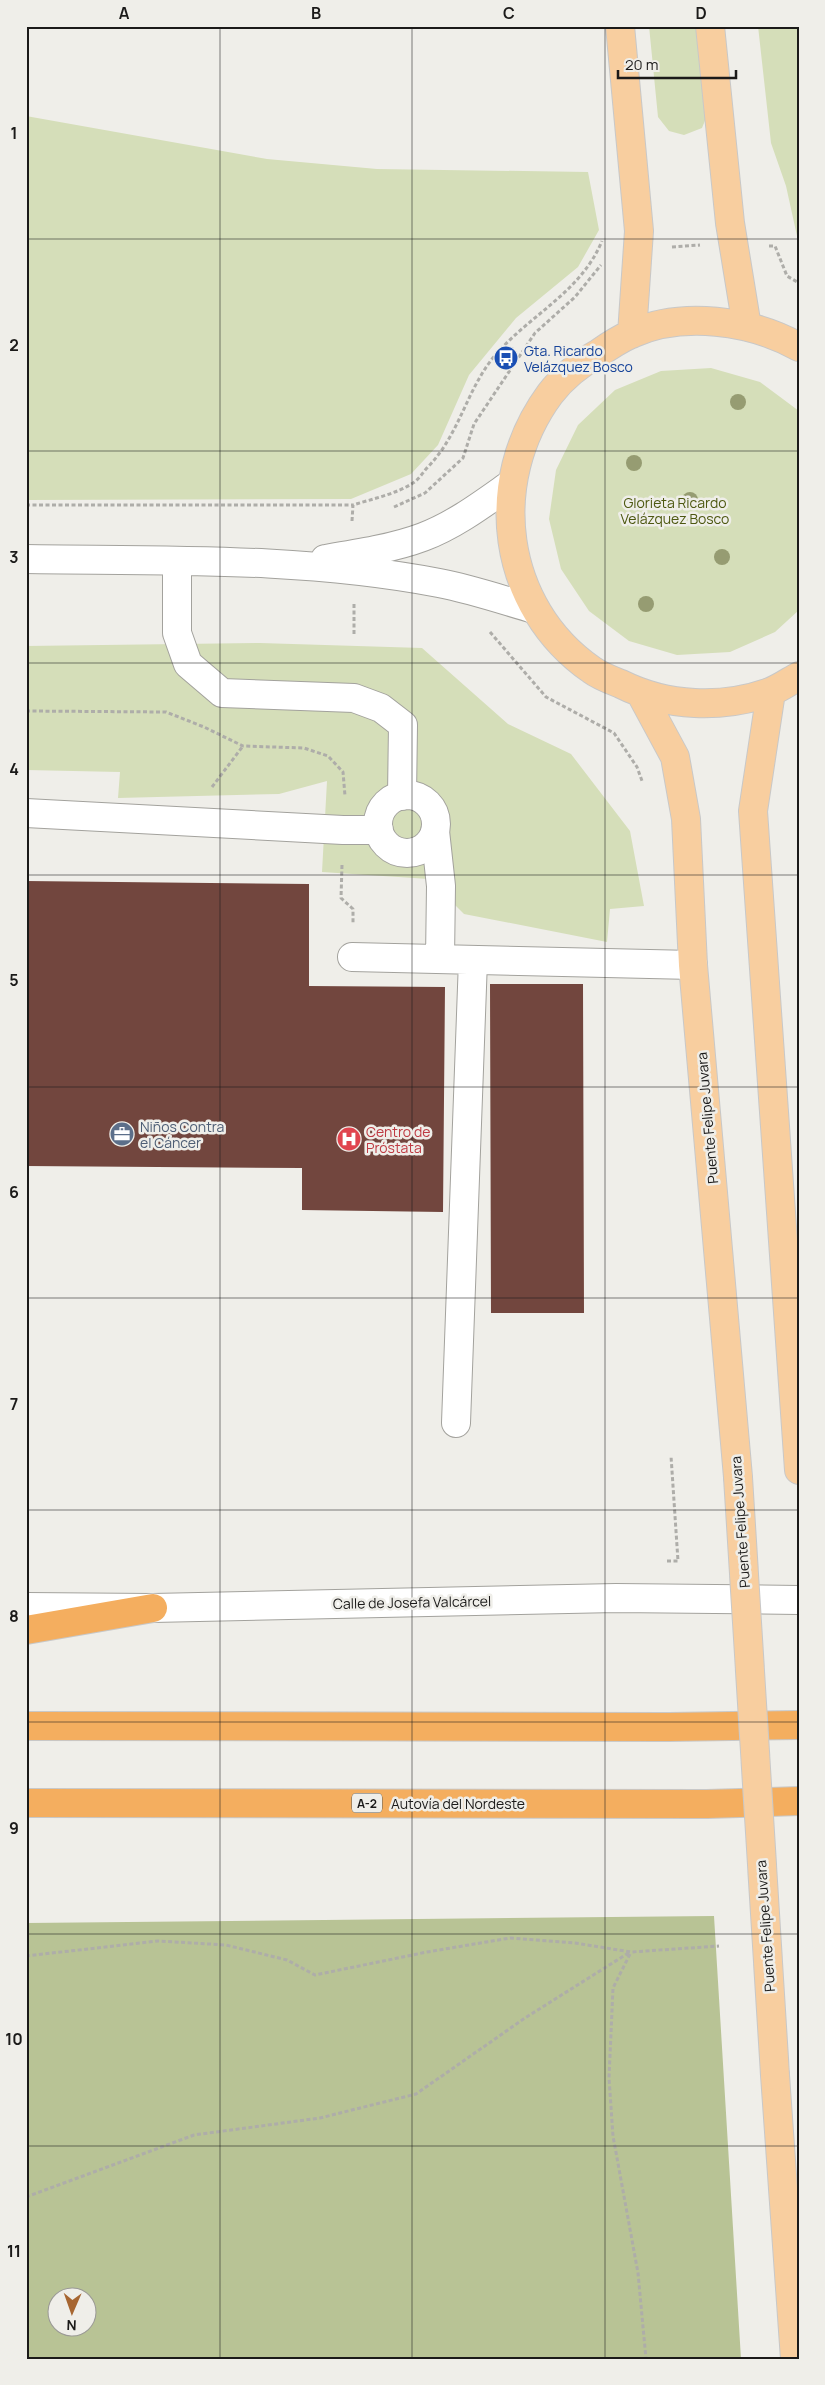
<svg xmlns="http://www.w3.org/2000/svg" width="825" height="2385" viewBox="0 0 825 2385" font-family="Manrope,sans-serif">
  <rect width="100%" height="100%" fill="#efeee9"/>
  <path fill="#d5deb9" d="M 649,26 L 696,26 L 706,118 L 702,128 L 684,135 L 669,131 L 658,117 Z
    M 758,26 L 799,26 L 799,245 L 786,186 L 771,143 Z
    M 26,116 L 267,159 L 377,169 L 588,172 L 599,230 L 578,267 L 516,318 L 469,375 L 438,445 L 411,474 L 351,499 L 26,500 Z
    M 711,368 L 760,382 L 799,411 L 799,610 L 775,632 L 730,652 L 677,655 L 629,641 L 589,611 L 561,569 L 549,519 L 556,470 L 578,425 L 615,390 L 661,371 Z
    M 260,643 L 422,648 L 508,724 L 571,754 L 630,831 L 644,906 L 610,909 L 607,942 L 464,914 L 429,879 L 322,872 L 327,781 L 279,794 L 118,798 L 120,772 L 26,770 L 26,646 Z"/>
  <path fill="#b8c395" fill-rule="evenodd" d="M 714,1916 L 741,2359 L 26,2359 L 26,1923 ZM 58,2298 L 88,2298 L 88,2328 L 58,2328 Z"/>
  <path fill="#72463e" d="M 26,881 L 309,884 L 309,986 L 445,987 L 443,1212 L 302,1210 L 302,1168 L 26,1166 Z
    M 490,984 L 583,984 L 584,1313 L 491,1313 Z"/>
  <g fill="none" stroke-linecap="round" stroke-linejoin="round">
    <defs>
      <path id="minor" d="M 26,559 C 164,561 304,557 439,583 C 471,589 503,600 534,609
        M 325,559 C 356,554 394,548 423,537 C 455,525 484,503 511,484
        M 177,561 L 177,633 L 188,664 L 222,693 L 354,698 L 381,708 L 403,725 L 402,796
        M378 824a29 29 0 1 1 58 0a29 29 0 1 1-58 0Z
        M 26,813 L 343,830 L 379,830
        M 435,831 L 441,886 L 440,959
        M 352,957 L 693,965
        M 456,1423 L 473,960
        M 26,1607 L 153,1608 L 616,1598 L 799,1600"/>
      <path id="major" d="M 620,26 L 639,231 L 632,334
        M 710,26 L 730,223 L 747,327
        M 799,347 C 751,320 682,311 631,334 C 620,339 609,346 599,353 C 581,363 563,377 550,394 C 485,482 501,607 592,670 C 600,676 611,680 621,684 C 667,707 722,709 770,692 C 780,688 790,681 799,676
        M 771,692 L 753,811 L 799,1470
        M 641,694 L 675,757 L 686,819 L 693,965 L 738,1477
        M 775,2075 L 795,2359"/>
      <path id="highway" d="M 26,1630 L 153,1608
        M 26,1726 L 669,1727 L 799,1725
        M 26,1803 L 707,1804 L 799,1801"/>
    </defs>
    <use href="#minor" stroke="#a3a29d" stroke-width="30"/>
    <use href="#major" stroke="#c8c8c8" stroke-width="30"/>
    <use href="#highway" stroke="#c8c8c8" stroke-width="30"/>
    <path stroke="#aeada9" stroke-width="3" stroke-dasharray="4 2.5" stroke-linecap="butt" d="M 769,246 L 775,246 L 787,276 L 799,283
      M 672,247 L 700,245
      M 26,505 L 353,505
      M 394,507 L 425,493 L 463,458 L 474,424 L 535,333 L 575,297 L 601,265
      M 352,521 L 353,505 C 372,499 396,494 413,483 C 418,480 422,474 426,469 C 459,436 465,394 492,359 C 528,315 580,294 602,241
      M 354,604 L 354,634
      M 490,632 L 546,697 L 614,733 L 637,767 L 642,781
      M 26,711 L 166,712 L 204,727 L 243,746 L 304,748 L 328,756 L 343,772 L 345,796
      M 212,787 L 243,746
      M 342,865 L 341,898 L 353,909 L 353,924
      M 667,1561 L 678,1561 L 671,1456
      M 630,1954 L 613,1988 L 609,2078 L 613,2136 L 638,2273 L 646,2359
      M 26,1956 L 158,1941 L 226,1945 L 287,1960 L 315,1975 L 427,1952 L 510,1938 L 575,1943 L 631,1952 L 719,1946
      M 26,2197 L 194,2135 L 320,2118 L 416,2094 L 525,2018 L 630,1952"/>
    <use href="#minor" stroke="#fff" stroke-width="28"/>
    <use href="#major" stroke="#f8ce9f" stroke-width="28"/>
    <use href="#highway" stroke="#f4ae5f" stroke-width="28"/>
    <defs>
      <path id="major-bridge" d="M 738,1477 L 775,2075"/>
    </defs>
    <use href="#major-bridge" stroke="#c8c8c8" stroke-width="30" stroke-linecap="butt"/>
    <use href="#major-bridge" stroke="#f8ce9f" stroke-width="28"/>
  </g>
  <g fill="#969c72">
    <circle cx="738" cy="402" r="8"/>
    <circle cx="634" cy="463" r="8"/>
    <circle cx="690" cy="500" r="8"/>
    <circle cx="722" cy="557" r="8"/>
    <circle cx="646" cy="604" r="8"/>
  </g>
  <path fill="none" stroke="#1b1a19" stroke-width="1" stroke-opacity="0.55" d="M 220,26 L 220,2359M 412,26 L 412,2359M 605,26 L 605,2359M 26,239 L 799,239M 26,451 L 799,451M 26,663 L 799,663M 26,875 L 799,875M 26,1087 L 799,1087M 26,1298 L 799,1298M 26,1510 L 799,1510M 26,1722 L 799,1722M 26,1934 L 799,1934M 26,2146 L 799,2146"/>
  <defs>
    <symbol id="bus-disc" viewBox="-11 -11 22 22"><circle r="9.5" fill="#1a4fb4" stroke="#efeee9"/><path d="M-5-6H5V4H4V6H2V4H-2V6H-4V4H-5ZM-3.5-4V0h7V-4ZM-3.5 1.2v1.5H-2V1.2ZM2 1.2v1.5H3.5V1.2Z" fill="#fff"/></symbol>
    <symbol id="office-disc" viewBox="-11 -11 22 22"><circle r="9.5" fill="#5c6f8a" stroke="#efeee9"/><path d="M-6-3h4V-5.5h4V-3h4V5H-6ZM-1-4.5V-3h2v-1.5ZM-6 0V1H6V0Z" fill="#fff"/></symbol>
    <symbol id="hospital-disc" viewBox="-11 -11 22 22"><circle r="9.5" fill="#e0444e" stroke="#efeee9"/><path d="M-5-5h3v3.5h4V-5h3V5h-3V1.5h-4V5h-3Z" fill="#fff"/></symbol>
  </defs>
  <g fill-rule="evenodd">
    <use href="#bus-disc" x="492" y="344" width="28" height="28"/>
    <use href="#office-disc" x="108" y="1120" width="28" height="28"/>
    <use href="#hospital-disc" x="335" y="1125" width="28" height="28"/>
  </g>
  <g text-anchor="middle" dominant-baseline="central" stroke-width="5" stroke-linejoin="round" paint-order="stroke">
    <rect fill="#efeee9" stroke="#5b5a57" stroke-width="1" x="352" y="1793.5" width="30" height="19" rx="4"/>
    <g font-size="12" font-weight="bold" fill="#1b1a19">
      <text x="367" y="1803">A-2</text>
    </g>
    <g font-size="14" fill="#164399" stroke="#efeee9" text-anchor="start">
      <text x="524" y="350">Gta. Ricardo<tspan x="524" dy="16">Velázquez Bosco</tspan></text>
    </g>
    <g font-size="14" fill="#4d5810" stroke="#efeee9">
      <text x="675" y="502">Glorieta Ricardo<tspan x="675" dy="16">Velázquez Bosco</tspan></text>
    </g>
    <g font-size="14" fill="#1b1a19" stroke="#efeee9">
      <text transform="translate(707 1118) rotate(-95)">Puente Felipe Juvara</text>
      <text transform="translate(740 1522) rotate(-94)">Puente Felipe Juvara</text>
      <text transform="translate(412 1602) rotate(-1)">Calle de Josefa Valcárcel</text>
      <text x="458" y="1803">Autovía del Nordeste</text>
      <text transform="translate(765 1926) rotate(-94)">Puente Felipe Juvara</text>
    </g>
    <g font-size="14" fill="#4e5e75" stroke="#efeee9" text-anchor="start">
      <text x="140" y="1126">Niños Contra<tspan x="140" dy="16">el Cáncer</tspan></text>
    </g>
    <g font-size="14" fill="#be3a42" stroke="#efeee9" text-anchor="start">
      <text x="366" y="1131">Centro de<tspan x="366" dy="16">Próstata</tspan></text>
    </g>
  </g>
  <rect width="825" height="2385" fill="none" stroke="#efeee9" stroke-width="55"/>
  <g transform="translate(72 2312) rotate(182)"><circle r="24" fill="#efeee9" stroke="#9a9996"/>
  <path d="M0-4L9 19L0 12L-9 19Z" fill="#a76631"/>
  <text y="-8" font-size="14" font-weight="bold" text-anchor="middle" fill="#1b1a19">N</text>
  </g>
  <path d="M618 70v8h118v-8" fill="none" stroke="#1b1a19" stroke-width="2.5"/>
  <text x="625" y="70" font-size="15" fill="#1b1a19" stroke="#efeee9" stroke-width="4" paint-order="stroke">20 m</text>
  <rect x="28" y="28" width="770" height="2330" fill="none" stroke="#1b1a19" stroke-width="2"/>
  <g font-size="16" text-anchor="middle" font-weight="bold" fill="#1b1a19">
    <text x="124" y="19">A</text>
    <text x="316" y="19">B</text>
    <text x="509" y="19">C</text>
    <text x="701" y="19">D</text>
    <text x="14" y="139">1</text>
    <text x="14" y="351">2</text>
    <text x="14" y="563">3</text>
    <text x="14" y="775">4</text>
    <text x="14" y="986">5</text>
    <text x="14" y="1198">6</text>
    <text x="14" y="1410">7</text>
    <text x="14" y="1622">8</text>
    <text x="14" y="1834">9</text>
    <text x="14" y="2045">10</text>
    <text x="14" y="2257">11</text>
  </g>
</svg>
